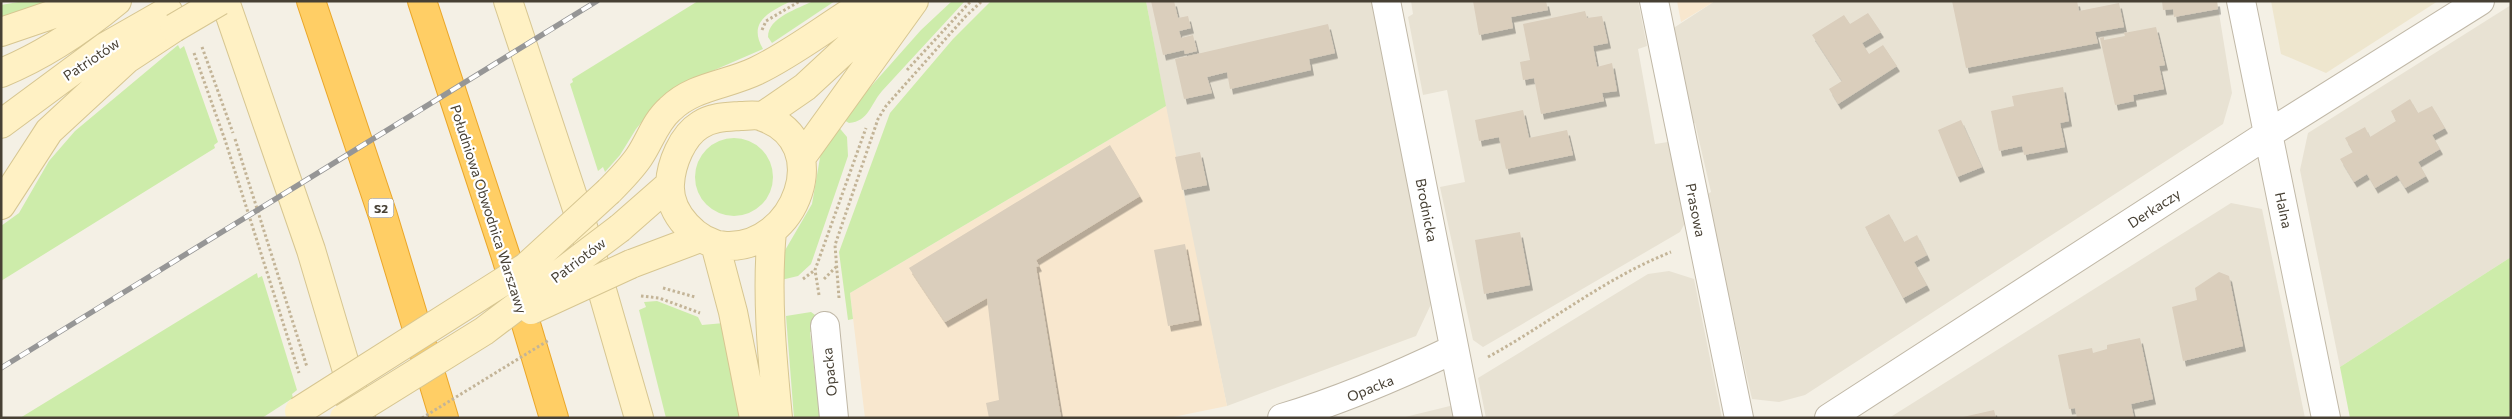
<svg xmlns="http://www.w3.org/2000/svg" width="2512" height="419" viewBox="0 0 2512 419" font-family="Commissioner,sans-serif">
  <defs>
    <filter id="shadow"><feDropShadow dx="3" dy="5.5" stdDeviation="0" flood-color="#0004"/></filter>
  </defs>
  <rect width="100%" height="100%" fill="#f4f0e5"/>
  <path fill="#e8e2d3" d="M 1146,1 L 1374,1 L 1433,300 L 1416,336 L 1227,406 L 1178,173 Z
    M 1411,1 L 1638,1 L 1647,46 L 1638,49 L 1655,144 L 1668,142 L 1685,223 L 1680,232 L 1483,347 L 1473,340 L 1440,187 L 1465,182 L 1447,90 L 1423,95 L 1408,17 L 1413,14 Z
    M 1715,1 L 2217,1 L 2232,93 L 2223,124 L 1805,395 L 1779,402 L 1752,399 L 1706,195 L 1711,192 L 1695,123 L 1689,125 L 1669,31 Z
    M 2511,5 L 2511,257 L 2340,367 L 2300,170 L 2308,133 Z
    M 2231,203 L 2262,209 L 2305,418 L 1889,418 Z
    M 1669,271 L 1694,279 L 1722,418 L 1486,418 L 1478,378 L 1648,274 Z
    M 1454,405 L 1456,418 L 1401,418 Z"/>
  <path fill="#f8e7ce" d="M 1677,1 L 1715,1 L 1681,22 Z
    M 1166,106 L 1227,406 L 1168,418 L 865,418 L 850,293 Z"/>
  <path fill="#eee6ce" d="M 2271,1 L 2438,1 L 2326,73 L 2281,54 Z"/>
  <path fill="#cdecaa" d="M 24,1 L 49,1 L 1,17 L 1,5 Z
    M 698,1 L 791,1 C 770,12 747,21 763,49 L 680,85 L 664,95 L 636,129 L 620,155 L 605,172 L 603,167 L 598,171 L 570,84 L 573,82 L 572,79 Z
    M 813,1 L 835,1 L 772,43 L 768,37 C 768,17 798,9 813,1 Z
    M 952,1 L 965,1 L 882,91 C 870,105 869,121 849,123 L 842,119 L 921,30 Z
    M 991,1 L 1146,1 L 1166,106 L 850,293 L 853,319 L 848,320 L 839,252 L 890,113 L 953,39 Z
    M 178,45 L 180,49 L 184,46 L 218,142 L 214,145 L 215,148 L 1,281 L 1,226 L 19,213 L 49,161 L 75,131 Z
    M 837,125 L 847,137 L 848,156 L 811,264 L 798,276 L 781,280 L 784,252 L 812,204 L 822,146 Z
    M695 177a39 39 0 1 1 78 0a39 39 0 1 1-78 0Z
    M 2511,257 L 2511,418 L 2350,418 L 2340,367 Z
    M 257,273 L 258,278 L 262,276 L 297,390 L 292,394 L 293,398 L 262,418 L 20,418 Z
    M 657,301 L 698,317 L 702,325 L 724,323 L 742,418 L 666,418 L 639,310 L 646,307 L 644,302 Z
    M 811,312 L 818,317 L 819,329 L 810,332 L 820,418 L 794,418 L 786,316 Z"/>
  <path fill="#dacebc" filter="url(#shadow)" d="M 1151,1 L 1174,1 L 1178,18 L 1188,16 L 1191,28 L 1179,31 L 1181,38 L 1193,35 L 1197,51 L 1185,54 L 1184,50 L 1163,55 Z
    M 1473,1 L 1546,1 L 1548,10 L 1511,17 L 1513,28 L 1479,35 Z
    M 1952,1 L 2077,1 L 2079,11 L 2119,3 L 2124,27 L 2095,32 L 2098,43 L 1966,68 Z
    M 2162,1 L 2217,1 L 2218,9 L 2174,17 L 2173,9 L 2163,10 Z
    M 1585,11 L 1587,18 L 1602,16 L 1608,43 L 1593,46 L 1597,67 L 1612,63 L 1617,91 L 1602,93 L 1604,101 L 1541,114 L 1534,78 L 1523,80 L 1520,62 L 1530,60 L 1523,24 Z
    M 1868,13 L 1881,32 L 1862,43 L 1869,54 L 1883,45 L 1897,66 L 1838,104 L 1829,89 L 1842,81 L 1812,35 L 1844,15 L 1850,24 Z
    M 1328,24 L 1335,53 L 1309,59 L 1311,70 L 1230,89 L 1227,72 L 1207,77 L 1212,93 L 1184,99 L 1175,59 Z
    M 2156,27 L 2165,65 L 2159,66 L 2164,89 L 2133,95 L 2134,101 L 2115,105 L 2100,38 L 2104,37 L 2104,40 L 2125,36 L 2124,33 Z
    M 2063,87 L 2069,121 L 2060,123 L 2065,147 L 2024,155 L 2022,146 L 1999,151 L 1991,111 L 2014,106 L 2012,96 Z
    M 2410,99 L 2418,113 L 2432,106 L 2445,128 L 2432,135 L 2440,149 L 2418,162 L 2426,176 L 2405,188 L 2397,175 L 2375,188 L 2367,174 L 2354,182 L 2340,159 L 2353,152 L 2345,138 L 2365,127 L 2370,137 L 2396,121 L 2391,111 Z
    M 1523,110 L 1529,138 L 1567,130 L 1573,155 L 1506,169 L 1499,137 L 1479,141 L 1475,120 Z
    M 1961,120 L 1982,167 L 1957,177 L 1938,130 Z
    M 1110,145 L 1140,196 L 1036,260 L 1039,266 L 1036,267 L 1061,418 L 989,418 L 986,403 L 999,400 L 987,298 L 945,322 L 909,268 Z
    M 1200,152 L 1207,185 L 1182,190 L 1175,157 Z
    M 1889,214 L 1904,242 L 1917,235 L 1927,255 L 1914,262 L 1927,285 L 1903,298 L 1865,227 Z
    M 1520,232 L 1530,285 L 1484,294 L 1475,240 Z
    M 1185,244 L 1199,320 L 1168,326 L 1154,250 Z
    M 2219,272 L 2229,276 L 2243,346 L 2183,361 L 2172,307 L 2197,300 L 2195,288 Z
    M 2140,338 L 2153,399 L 2131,404 L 2134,418 L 2077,418 L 2075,408 L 2069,409 L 2058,355 L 2092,348 L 2093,353 L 2107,349 L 2107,345 Z
    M 1994,410 L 1996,418 L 1963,418 L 1963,417 Z"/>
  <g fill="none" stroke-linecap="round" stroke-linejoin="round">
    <defs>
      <path id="minor" d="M 1386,1 L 1468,418
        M 1654,1 L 1739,418
        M 2241,1 L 2326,418
        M 825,326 L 834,418
        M 1282,418 C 1342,400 1398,376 1454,349
        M 1829,418 L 2268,134 L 2480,1"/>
      <path id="secondary" d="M 225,1 L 311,250 L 361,418
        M 508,1 L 589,245 L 639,418
        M 1,32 L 92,1
        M 1,73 C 43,56 83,29 117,1
        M 740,116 C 747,116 757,114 763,117 C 836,143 796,249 726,246 C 697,244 668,213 670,184 C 671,164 682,136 700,125 C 712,117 727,117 740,116 Z
        M 763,116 L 805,87 L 898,1
        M 1,124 L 105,47 L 168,11
        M 801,158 L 914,1
        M 609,191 C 620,180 630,170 639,157 C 650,141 655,122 670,109 C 693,86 727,85 756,71 C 796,52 831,23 869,1
        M 1,205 L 49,131 L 127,59 L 174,28
        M 620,228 L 669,185
        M 772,231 C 766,293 772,356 778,418
        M 715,244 L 733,312 L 754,418
        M 631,264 L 700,238"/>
      <path id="motorway" d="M 311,1 L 383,216 L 444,418
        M 422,1 L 506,257 L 554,418"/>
    </defs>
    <use href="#minor" stroke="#c0b8a7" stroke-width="30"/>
    <use href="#secondary" stroke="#d7c691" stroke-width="30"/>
    <use href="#motorway" stroke="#eaa629" stroke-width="30"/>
    <path stroke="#c3b497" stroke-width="3" stroke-dasharray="2.5 2.5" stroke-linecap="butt" d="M 762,30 L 766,21 L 800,1
      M 202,47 L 233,133
      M 194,53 L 225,140 L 299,373
      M 907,70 L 971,1
      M 235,139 L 307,367
      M 803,279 L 815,270
      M 824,279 L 836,267
      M 663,288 L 695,297
      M 819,295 L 815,270 L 866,128
      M 641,296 L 659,298 L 700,313
      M 839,298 L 835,245 L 878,119 L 886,106 L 965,17 L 982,1
      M 1488,357 C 1550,323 1605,278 1671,252"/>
    <use href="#minor" stroke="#fff" stroke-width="28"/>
    <use href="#secondary" stroke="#fff1c4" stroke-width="28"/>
    <use href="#motorway" stroke="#ffce65" stroke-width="28"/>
    <defs>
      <path id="rail" d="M 1,368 L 597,1"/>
    </defs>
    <use href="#rail" stroke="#969696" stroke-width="5.5"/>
    <use href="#rail" stroke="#fff" stroke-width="4" stroke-dasharray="11" stroke-linecap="butt"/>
    <defs>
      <path id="secondary-bridge" d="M 174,28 L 220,1
        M 531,310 L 631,264
        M 299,411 L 526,267 L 609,191
        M 344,418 L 484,331 L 620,228"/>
    </defs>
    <use href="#secondary-bridge" stroke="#d7c691" stroke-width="30" stroke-linecap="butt"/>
    <path stroke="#c3b497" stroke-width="3" stroke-dasharray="2.5 2.5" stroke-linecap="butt" d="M 422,418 L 549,340"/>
    <use href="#secondary-bridge" stroke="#fff1c4" stroke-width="28"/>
  </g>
  <g text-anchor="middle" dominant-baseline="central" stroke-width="4.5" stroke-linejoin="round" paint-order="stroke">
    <rect fill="#fff" stroke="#7e7971" stroke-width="1" x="368.5" y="198.5" width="25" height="19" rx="4"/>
    <g font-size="12" font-weight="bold" fill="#474034">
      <text x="381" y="208">S2</text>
    </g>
    <g font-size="14" fill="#474034" stroke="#fff">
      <text transform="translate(91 59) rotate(-34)">Patriotów</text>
      <text transform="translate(2154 208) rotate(-33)">Derkaczy</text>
      <text transform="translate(489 209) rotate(72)">Południowa Obwodnica Warszawy</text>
      <text transform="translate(1427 210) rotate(79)">Brodnicka</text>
      <text transform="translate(1696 210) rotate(79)">Prasowa</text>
      <text transform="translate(2284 210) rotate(78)">Halna</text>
      <text transform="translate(578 260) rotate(-37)">Patriotów</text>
      <text transform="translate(829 372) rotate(-96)">Opacka</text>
      <text transform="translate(1370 388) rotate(-22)">Opacka</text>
    </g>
  </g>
  <rect width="2512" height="419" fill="none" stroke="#474034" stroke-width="5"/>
</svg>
